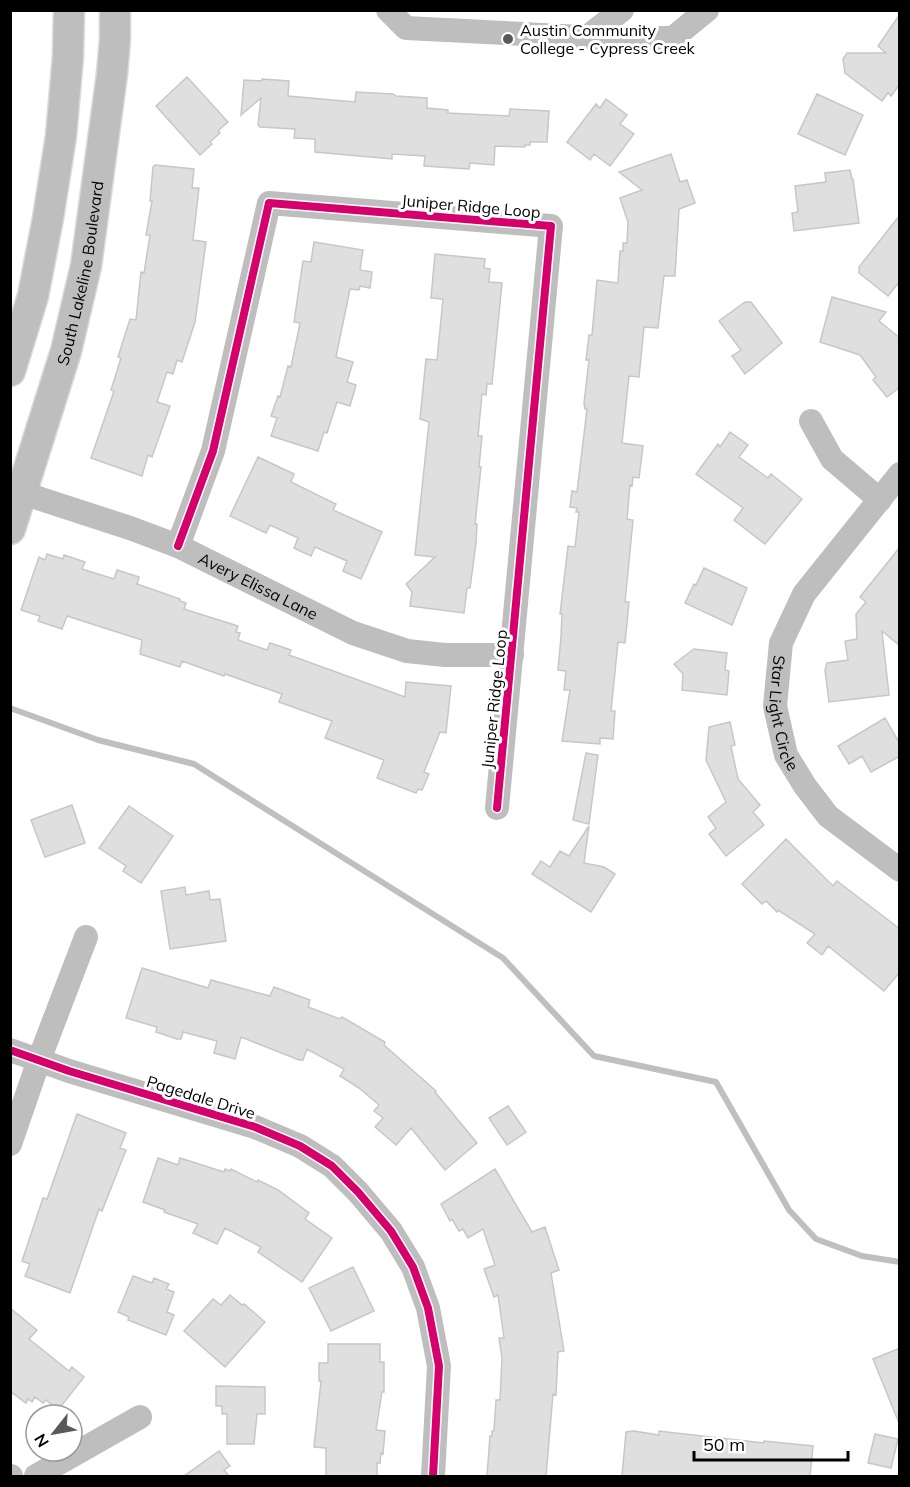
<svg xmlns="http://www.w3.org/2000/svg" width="910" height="1487" viewBox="0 0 910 1487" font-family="Mulish,sans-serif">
  <rect width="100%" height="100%" fill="#fff"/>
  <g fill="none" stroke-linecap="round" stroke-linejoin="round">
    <path stroke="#bfbfbf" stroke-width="6" d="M 10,708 L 98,740 L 194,764 L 503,958 L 594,1056 L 716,1082 L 789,1210 L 816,1239 L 862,1256 L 900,1262"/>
  </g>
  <path fill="#dfdfdf" stroke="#c7c7c7" stroke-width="1.5" d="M 900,14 L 900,84 L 891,96 L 888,93 L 882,101 L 845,73 L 843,59 L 847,53 L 886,53 L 878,46 Z
    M 187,77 L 228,122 L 218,131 L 220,133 L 210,142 L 212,144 L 200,155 L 156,106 Z
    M 262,79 L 289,81 L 288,96 L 355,102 L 356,92 L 393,94 L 396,96 L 427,98 L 427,108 L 448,110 L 448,113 L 509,116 L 510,109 L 549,111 L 547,142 L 530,142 L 530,145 L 525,145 L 525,147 L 495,146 L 494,165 L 470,163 L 469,169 L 424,166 L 425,156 L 392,154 L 392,159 L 315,152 L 315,139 L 294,138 L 295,129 L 260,127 L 258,125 L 261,98 L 241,115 L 244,80 L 262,81 Z
    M 817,94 L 863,115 L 845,155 L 798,134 Z
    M 606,99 L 627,115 L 620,124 L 634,134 L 610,166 L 594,154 L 590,160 L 567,142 L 596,104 L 600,108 Z
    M 671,154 L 680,182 L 687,180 L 695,203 L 679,209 L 675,276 L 664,276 L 658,328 L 644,327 L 639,377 L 629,376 L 622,443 L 643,446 L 639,478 L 633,477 L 632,486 L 630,485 L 627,519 L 633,520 L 625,602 L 629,602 L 625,643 L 618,642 L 611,711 L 615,711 L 613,739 L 600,738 L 600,744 L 562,741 L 570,690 L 564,690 L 566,671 L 558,670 L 561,637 L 562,614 L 560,614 L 568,546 L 575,547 L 579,512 L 576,512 L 577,508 L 570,507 L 572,491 L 577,492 L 587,409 L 585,409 L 584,403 L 589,360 L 586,360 L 589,335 L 592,335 L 597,280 L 618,283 L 620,251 L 623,251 L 623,243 L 627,243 L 628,222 L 620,198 L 642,190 L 619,172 Z
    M 155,165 L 194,169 L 192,188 L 199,188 L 193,240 L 206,242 L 195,322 L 182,362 L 177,360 L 173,374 L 167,372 L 157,402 L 170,406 L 152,457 L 148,455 L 142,476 L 91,458 L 114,391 L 111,390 L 121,358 L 118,357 L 130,319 L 136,320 L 141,272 L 144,273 L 150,235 L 146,235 L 152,201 L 150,201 L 153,167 Z
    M 850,170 L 852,179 L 853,179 L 859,223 L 794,231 L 792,213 L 798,212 L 795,186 L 826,182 L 825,173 Z
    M 900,215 L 900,281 L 888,296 L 859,273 L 859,267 Z
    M 314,242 L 363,250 L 360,270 L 372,272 L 370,288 L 360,286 L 359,290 L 350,289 L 336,357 L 353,362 L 347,382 L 356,385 L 350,406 L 337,402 L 327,433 L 324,432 L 318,451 L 271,436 L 277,418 L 271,416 L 278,396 L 280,397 L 288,366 L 291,367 L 300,323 L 294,322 L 303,261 L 311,262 Z
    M 435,254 L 485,259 L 484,268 L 490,269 L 489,282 L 502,283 L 492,384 L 487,384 L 486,395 L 482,394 L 478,436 L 482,436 L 479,467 L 481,467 L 475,524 L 477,524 L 476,543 L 470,588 L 467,588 L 464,613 L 410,606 L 412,592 L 406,584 L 435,557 L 415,555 L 429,422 L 420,419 L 426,359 L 437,360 L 443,299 L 431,298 Z
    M 832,297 L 886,312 L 879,321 L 900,338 L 900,387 L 887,397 L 873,380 L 876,377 L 860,355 L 820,342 Z
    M 745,302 L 751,302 L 782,343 L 745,374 L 732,356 L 741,350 L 719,321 Z
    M 730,432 L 748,445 L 739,457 L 768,478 L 771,474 L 802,499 L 765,544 L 734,520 L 743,508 L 696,474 L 718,444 L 720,447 Z
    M 258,457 L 294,474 L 291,482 L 336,504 L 333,510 L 382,532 L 361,579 L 343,571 L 347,561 L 315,547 L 311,556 L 294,548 L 298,538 L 270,525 L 266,533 L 230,516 Z
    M 900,547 L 900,646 L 882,631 L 889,695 L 829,702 L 825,670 L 827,663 L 848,660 L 845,641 L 857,639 L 856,614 L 866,602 L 860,597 Z
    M 47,554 L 63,559 L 64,555 L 85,562 L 82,569 L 114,579 L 117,570 L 139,577 L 137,584 L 180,599 L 180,601 L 186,603 L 184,609 L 238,626 L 236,632 L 240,633 L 238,640 L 267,650 L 270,643 L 291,650 L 289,655 L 405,697 L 406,682 L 451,686 L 446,733 L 440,732 L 424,772 L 429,774 L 422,790 L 418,789 L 416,793 L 377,778 L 384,760 L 325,738 L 332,721 L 279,702 L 282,694 L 225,674 L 224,676 L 182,661 L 180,667 L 140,654 L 142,640 L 67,616 L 62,629 L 38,621 L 40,616 L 21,610 L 39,557 L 45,560 Z
    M 704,568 L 747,588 L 732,625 L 685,603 L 694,584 L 696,585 Z
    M 694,649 L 727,653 L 725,670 L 729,671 L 727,695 L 682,690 L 683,674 L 674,664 Z
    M 885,718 L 900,744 L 900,756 L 871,772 L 862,756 L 849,764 L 838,746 Z
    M 730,722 L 735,745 L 731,746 L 738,779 L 760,805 L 753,812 L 764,825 L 726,856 L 709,834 L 716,828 L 708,817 L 726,802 L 706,760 L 709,727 Z
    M 586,753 L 598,755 L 589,824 L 573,820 Z
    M 72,805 L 85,843 L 45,857 L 31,820 Z
    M 129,806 L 173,836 L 141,883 L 123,871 L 126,866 L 99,848 Z
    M 589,826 L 584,863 L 604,867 L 615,874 L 591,912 L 532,874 L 541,861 L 550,867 L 560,851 L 569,856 Z
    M 786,839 L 833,886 L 837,881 L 900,929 L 900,972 L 884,991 L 828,946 L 822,955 L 807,943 L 815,934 L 778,910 L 777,912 L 766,901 L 762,904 L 742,884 Z
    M 185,887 L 186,895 L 209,891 L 210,900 L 220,899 L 226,941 L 170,949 L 161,891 Z
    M 142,968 L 208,988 L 211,980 L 270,996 L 274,987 L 310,1000 L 308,1007 L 340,1019 L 342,1017 L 385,1042 L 384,1045 L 436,1091 L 435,1092 L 477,1143 L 445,1170 L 411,1128 L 396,1145 L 375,1127 L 383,1118 L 374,1111 L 379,1105 L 359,1088 L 340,1076 L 344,1069 L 307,1049 L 303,1060 L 299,1060 L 241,1037 L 235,1059 L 214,1053 L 217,1041 L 183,1032 L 181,1039 L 177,1039 L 156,1032 L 157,1027 L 126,1018 Z
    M 508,1106 L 526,1132 L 507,1145 L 489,1118 Z
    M 77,1114 L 126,1133 L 120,1148 L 126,1150 L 102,1211 L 99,1209 L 70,1293 L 25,1276 L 30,1264 L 22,1261 L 43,1198 L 47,1199 Z
    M 158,1158 L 178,1165 L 180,1158 L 224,1172 L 225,1169 L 230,1171 L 231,1169 L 257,1182 L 258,1180 L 278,1190 L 309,1213 L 305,1219 L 332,1238 L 302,1282 L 258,1252 L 261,1247 L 225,1228 L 217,1244 L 193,1233 L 198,1224 L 164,1212 L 165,1210 L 143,1202 Z
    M 495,1169 L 532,1232 L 545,1227 L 559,1270 L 551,1273 L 564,1351 L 558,1352 L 556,1395 L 553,1394 L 546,1476 L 487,1476 L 490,1436 L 492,1436 L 492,1431 L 494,1431 L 496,1400 L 500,1400 L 502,1358 L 499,1338 L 504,1338 L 498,1295 L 494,1297 L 484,1269 L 495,1265 L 483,1229 L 468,1238 L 463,1229 L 459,1231 L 452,1219 L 450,1221 L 441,1204 Z
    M 353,1267 L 374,1311 L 331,1331 L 309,1288 Z
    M 133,1276 L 152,1283 L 154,1278 L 169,1284 L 166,1289 L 174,1292 L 167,1312 L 174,1315 L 166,1335 L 128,1320 L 129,1317 L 118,1312 Z
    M 230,1295 L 242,1305 L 244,1304 L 265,1322 L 225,1367 L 184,1331 L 213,1299 L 221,1305 Z
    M 10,1308 L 37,1330 L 29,1339 L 69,1371 L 72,1367 L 84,1377 L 58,1410 L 46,1400 L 43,1403 L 35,1397 L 32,1402 L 28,1399 L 26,1403 L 10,1391 Z
    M 328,1344 L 380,1344 L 380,1362 L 384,1362 L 384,1392 L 382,1392 L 376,1430 L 385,1431 L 383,1454 L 381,1453 L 380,1463 L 377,1463 L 377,1476 L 326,1476 L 326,1448 L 314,1447 L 321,1381 L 319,1381 L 319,1363 L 328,1363 Z
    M 900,1348 L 900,1423 L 899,1423 L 873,1359 Z
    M 216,1386 L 265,1387 L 265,1414 L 257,1414 L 254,1444 L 227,1444 L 227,1414 L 222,1414 L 222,1406 L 216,1406 Z
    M 634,1431 L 659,1435 L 659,1431 L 764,1443 L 764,1441 L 813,1446 L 810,1476 L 622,1476 L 626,1432 Z
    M 875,1434 L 898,1439 L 891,1468 L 868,1463 Z
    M 219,1451 L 230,1466 L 224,1470 L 229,1476 L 184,1476 Z"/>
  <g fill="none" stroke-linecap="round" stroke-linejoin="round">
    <defs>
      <g id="major">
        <path d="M 10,371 L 33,296 L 48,218 L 61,136 L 68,56 L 69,10"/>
        <path id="s3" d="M 10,529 L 66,351 L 86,266 L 112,74 L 115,39 L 115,10"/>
      </g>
    </defs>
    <use href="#major" stroke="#dbdbdb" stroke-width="33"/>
    <g stroke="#bebebe" stroke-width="24">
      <path d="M 388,10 L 406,28 L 602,38 L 673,38 L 707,10"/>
      <path d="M 587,37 L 622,10"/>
      <path d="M 811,421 L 832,459 L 880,500"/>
      <path id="s1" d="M 900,474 L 804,594 L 781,643 L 775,706 L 786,755 L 805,786 L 828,816 L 900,870"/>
      <path id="s2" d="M 10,489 L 130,528 L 178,546 L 353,633 L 407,651 L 445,655 L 512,655"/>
      <path d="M 178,546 L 213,451 L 269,203 L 551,226 L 497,808"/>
      <path d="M 10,1050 L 69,1071 L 255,1127 L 300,1146 L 332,1166 L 358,1192 L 391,1231 L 413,1267 L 428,1308 L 439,1366 L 433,1476"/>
      <path d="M 10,1144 L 39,1060 L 86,937"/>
      <path d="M 10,1476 L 11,1476"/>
      <path d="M 36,1476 L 140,1417"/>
    </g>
    <use href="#major" stroke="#bebebe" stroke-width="30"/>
    <defs>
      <path id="cycleway" d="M 178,546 L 213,451 L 269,203 L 551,226 L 497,808
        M 10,1050 L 69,1071 L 255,1127 L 300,1146 L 332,1166 L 358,1192 L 391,1231 L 413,1267 L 428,1308 L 439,1366 L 433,1476"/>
    </defs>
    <use href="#cycleway" stroke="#fff" stroke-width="11"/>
    <use href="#cycleway" stroke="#d6006c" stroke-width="8"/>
  </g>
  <circle fill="#595959" stroke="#fff" stroke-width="2" cx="508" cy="39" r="6"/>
  <g text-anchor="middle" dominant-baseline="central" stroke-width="6" stroke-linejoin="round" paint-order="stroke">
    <g font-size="16" fill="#000" stroke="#fff" text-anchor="start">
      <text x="520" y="30">Austin Community<tspan x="520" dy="18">College - Cypress Creek</tspan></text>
    </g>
    <g font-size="16" fill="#000" stroke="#fff">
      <text transform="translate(471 206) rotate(5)">Juniper Ridge Loop</text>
      <text stroke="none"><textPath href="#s3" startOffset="266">South Lakeline Boulevard</textPath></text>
      <text stroke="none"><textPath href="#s2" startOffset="267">Avery Elissa Lane</textPath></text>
      <text transform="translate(494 699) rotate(-84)">Juniper Ridge Loop</text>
      <text stroke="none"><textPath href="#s1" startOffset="279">Star Light Circle</textPath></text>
      <text transform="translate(201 1097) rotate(17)">Pagedale Drive</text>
    </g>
  </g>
  <rect width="910" height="1487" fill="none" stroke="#000000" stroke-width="24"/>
  <g transform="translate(54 1433) rotate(239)"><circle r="28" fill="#ffffff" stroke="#999999" stroke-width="1.5"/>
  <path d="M0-4.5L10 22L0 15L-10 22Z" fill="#595959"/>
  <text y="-9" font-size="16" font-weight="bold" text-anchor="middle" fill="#000000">N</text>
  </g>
  <path d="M694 1451v9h154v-9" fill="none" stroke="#000000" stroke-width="3"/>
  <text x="703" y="1451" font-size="18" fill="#000000" stroke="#ffffff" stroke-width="4.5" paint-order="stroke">50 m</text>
</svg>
